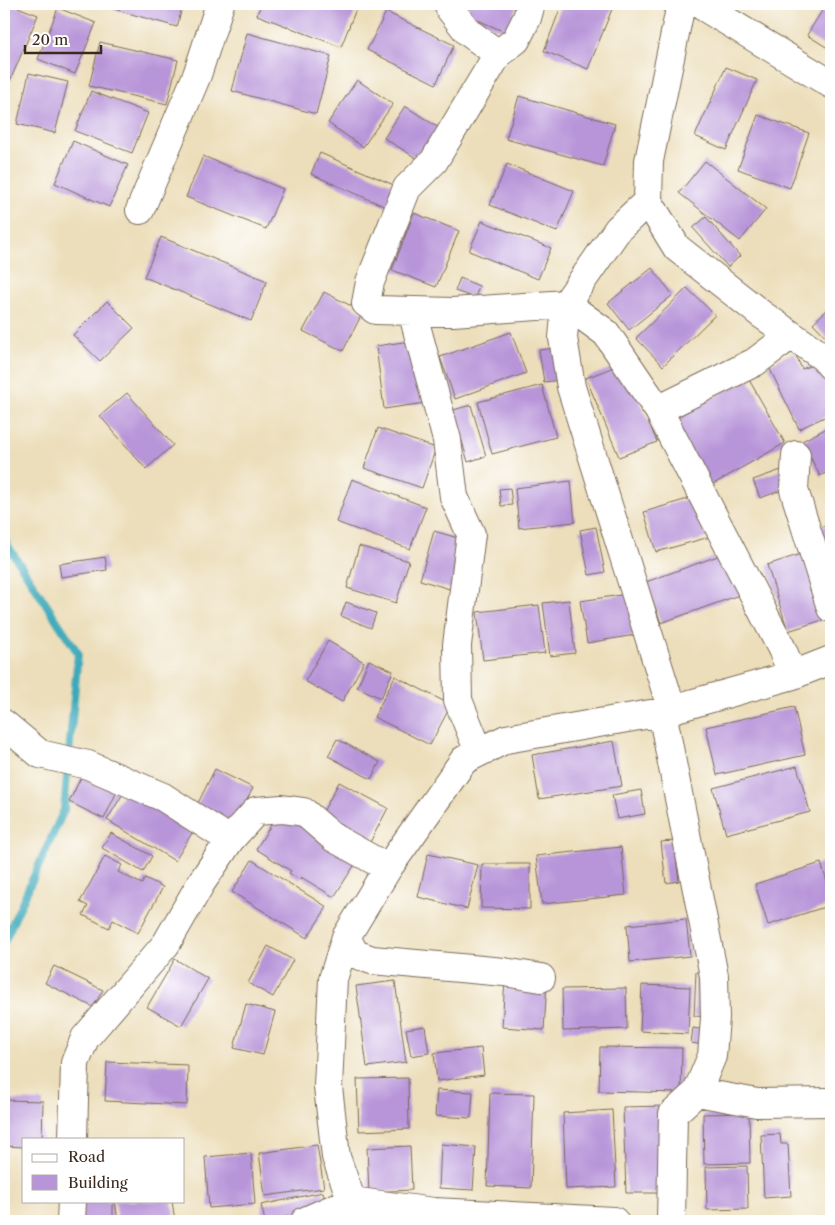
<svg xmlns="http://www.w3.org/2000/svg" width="835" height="1225" viewBox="0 0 835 1225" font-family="'Libre Caslon Text',serif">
  <rect width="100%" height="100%" fill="#fff"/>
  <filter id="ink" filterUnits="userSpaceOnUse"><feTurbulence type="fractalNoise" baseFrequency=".02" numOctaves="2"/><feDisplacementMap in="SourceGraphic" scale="10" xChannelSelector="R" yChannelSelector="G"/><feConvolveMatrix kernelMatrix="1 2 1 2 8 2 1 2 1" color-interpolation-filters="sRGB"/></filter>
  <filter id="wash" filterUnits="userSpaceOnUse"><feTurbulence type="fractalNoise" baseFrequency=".0096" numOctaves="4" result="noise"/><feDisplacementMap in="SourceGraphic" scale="20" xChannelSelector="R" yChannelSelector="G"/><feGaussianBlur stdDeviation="1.12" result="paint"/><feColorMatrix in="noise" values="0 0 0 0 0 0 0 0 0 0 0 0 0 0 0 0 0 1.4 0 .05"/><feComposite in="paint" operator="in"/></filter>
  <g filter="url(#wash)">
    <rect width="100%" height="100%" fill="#ecdeba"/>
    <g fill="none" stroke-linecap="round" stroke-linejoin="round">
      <path stroke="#3caaba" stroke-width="8" d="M 4,540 L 78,653 L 64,810 L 4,942"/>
    </g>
    <g id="blocks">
      <path fill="#b895d9" d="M 4,4 L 10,4 L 38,15 L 10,81 L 4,78 Z
        M 104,4 L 183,4 L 177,27 L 103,6 Z
        M 261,4 L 358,4 L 341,47 L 257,15 Z
        M 424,4 L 439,4 L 437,9 Z
        M 469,4 L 518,4 L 505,32 L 464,14 Z
        M 562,4 L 614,4 L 588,69 L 544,51 Z
        M 826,4 L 831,4 L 831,50 L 807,35 Z
        M 58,8 L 96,23 L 75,74 L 38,59 Z
        M 386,12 L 454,45 L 436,84 L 367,50 Z
        M 247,33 L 331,56 L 316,114 L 232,91 Z
        M 100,42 L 178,60 L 167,104 L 89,86 Z
        M 726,67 L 757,80 L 726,150 L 695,136 Z
        M 29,73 L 68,82 L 55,133 L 17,124 Z
        M 357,80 L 393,104 L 363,147 L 328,123 Z
        M 91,91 L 148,113 L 132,153 L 75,131 Z
        M 519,96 L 615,124 L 603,166 L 506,139 Z
        M 405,106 L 441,129 L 421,161 L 384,138 Z
        M 758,115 L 809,133 L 790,188 L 738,169 Z
        M 73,141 L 128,165 L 109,207 L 55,183 Z
        M 320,153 L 403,189 L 393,210 L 311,174 Z
        M 203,156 L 283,189 L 266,229 L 186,197 Z
        M 705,161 L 766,209 L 740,241 L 679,193 Z
        M 507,164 L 574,191 L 557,232 L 490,205 Z
        M 414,213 L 459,231 L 436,287 L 392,270 Z
        M 706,217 L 740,256 L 728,267 L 693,228 Z
        M 482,221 L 551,248 L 538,279 L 469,251 Z
        M 161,237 L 267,281 L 251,321 L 144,277 Z
        M 652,268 L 673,295 L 629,330 L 608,303 Z
        M 460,278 L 479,286 L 475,298 L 455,291 Z
        M 687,288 L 715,315 L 663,366 L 636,338 Z
        M 831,289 L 831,300 L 826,295 Z
        M 324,292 L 363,312 L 343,351 L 303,331 Z
        M 107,301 L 134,328 L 100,361 L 73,335 Z
        M 827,310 L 831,314 L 831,342 L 813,323 Z
        M 511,332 L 526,373 L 455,399 L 440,357 Z
        M 417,340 L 425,403 L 384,409 L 376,346 Z
        M 556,348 L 561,380 L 544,382 L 539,350 Z
        M 794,352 L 802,369 L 817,363 L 831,392 L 831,414 L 799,429 L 768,365 Z
        M 624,363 L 657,442 L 619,457 L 586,378 Z
        M 748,378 L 785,443 L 710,486 L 672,420 Z
        M 542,385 L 556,437 L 492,454 L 478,402 Z
        M 127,393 L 173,445 L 146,469 L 100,416 Z
        M 471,405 L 486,456 L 468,462 L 453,410 Z
        M 831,426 L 831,470 L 820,476 L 802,441 Z
        M 378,428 L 436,448 L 422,488 L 364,468 Z
        M 784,469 L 791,487 L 760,498 L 753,480 Z
        M 352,479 L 426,507 L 410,549 L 336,522 Z
        M 571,481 L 575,522 L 519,528 L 515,488 Z
        M 510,488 L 512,505 L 501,506 L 499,489 Z
        M 701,495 L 713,536 L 656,552 L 644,512 Z
        M 831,524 L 831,566 L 820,528 Z
        M 596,527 L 605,572 L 589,575 L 580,530 Z
        M 434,531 L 468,541 L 453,590 L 420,580 Z
        M 359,546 L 409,561 L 396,603 L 347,588 Z
        M 807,552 L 829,618 L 788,631 L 767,565 Z
        M 726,553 L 742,594 L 661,623 L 646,582 Z
        M 105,557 L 107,570 L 61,577 L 59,564 Z
        M 628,594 L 635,635 L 587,643 L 580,601 Z
        M 569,600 L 575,653 L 550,656 L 543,603 Z
        M 346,602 L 376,613 L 371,628 L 341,616 Z
        M 539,605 L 545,653 L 483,660 L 477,612 Z
        M 328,641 L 364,662 L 342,702 L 305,681 Z
        M 369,660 L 393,671 L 381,698 L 357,687 Z
        M 395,676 L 451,705 L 430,745 L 374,717 Z
        M 794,707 L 805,755 L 717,775 L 706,727 Z
        M 337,739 L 380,762 L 371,779 L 328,756 Z
        M 614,741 L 622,786 L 539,799 L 532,755 Z
        M 797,766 L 810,812 L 726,834 L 713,788 Z
        M 215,769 L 253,788 L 232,829 L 194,811 Z
        M 84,771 L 119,787 L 104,819 L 69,802 Z
        M 339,782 L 388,808 L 368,846 L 319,819 Z
        M 127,787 L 195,828 L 175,861 L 107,820 Z
        M 641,790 L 645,814 L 617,819 L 612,795 Z
        M 279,812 L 357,861 L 334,897 L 301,877 L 300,880 L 289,873 L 291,871 L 256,849 Z
        M 111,833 L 152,856 L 143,872 L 102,848 Z
        M 674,841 L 679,881 L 666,883 L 661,842 Z
        M 831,843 L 831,857 L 827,845 Z
        M 621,847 L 626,895 L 542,904 L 536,856 Z
        M 428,854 L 478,865 L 467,909 L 418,897 Z
        M 105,856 L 122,865 L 118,872 L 142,884 L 145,878 L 163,887 L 138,933 L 113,920 L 109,928 L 83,915 L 88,906 L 80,902 Z
        M 252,860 L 327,907 L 307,938 L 232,892 Z
        M 821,863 L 831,894 L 831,905 L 768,925 L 755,884 Z
        M 482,864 L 530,864 L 530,909 L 481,908 Z
        M 686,919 L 690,956 L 630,962 L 627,925 Z
        M 268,946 L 293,960 L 273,997 L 248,983 Z
        M 175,959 L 208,979 L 181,1026 L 147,1007 Z
        M 54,966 L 103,990 L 93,1007 L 45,983 Z
        M 696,972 L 712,972 L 710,1017 L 694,1016 Z
        M 505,979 L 547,982 L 544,1030 L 502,1027 Z
        M 395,981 L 406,1062 L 367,1067 L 356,986 Z
        M 642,985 L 690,987 L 688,1034 L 640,1031 Z
        M 626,988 L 627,1029 L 563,1031 L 562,989 Z
        M 246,1004 L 275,1012 L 263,1055 L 234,1048 Z
        M 425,1026 L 429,1053 L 411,1056 L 406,1029 Z
        M 693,1028 L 706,1030 L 704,1045 L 691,1043 Z
        M 600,1047 L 682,1048 L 681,1093 L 599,1091 Z
        M 481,1048 L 484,1075 L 437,1081 L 434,1053 Z
        M 107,1062 L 188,1065 L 187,1105 L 105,1101 Z
        M 408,1078 L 409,1129 L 359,1131 L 357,1079 Z
        M 437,1090 L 473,1092 L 471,1118 L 435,1116 Z
        M 490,1093 L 534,1094 L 531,1188 L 487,1186 Z
        M 4,1100 L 43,1101 L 42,1139 L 24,1139 L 24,1147 L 4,1146 Z
        M 666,1106 L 668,1193 L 626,1193 L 623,1107 Z
        M 612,1110 L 616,1187 L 566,1189 L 563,1113 Z
        M 749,1113 L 750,1163 L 704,1164 L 703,1114 Z
        M 780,1134 L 781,1144 L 788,1144 L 791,1196 L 764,1198 L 761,1135 Z
        M 441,1144 L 476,1147 L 473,1190 L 439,1188 Z
        M 317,1145 L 324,1188 L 265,1196 L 259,1153 Z
        M 410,1146 L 412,1190 L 369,1192 L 367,1148 Z
        M 251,1153 L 255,1204 L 209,1208 L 205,1157 Z
        M 747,1166 L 748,1209 L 707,1210 L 706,1167 Z
        M 323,1192 L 327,1209 L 265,1221 L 261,1205 Z
        M 83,1201 L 113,1201 L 113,1221 L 77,1221 Z
        M 115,1201 L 172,1201 L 175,1221 L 118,1221 Z"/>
    </g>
  </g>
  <g filter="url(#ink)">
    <use href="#blocks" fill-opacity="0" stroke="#796955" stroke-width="1"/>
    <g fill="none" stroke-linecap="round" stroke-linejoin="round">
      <defs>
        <path id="street" d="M 452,4 L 450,9 L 468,32 L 498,54
          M 531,4 L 527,18 L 516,40 L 498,54 L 434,161 L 407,188 L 370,282 L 366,303 L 375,310 L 453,312 L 566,304 L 606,333 L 659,411 L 782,649 L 793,675
          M 681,4 L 649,161 L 648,201 L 677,248 L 761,314 L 823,357 L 831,366
          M 699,4 L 831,84
          M 648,201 L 618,229 L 566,304 L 563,338 L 571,387 L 672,710
          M 140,210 L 197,75 L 220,4
          M 412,311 L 447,440 L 454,497 L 471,534 L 457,645 L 458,700 L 479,752
          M 659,411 L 666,406 L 755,362 L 791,335
          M 796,455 L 794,490 L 831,608
          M 662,712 L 714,976 L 715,1018 L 712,1056 L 697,1092 L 673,1114 L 671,1221
          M 4,724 L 40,754 L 88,765 L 163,797 L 230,840
          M 346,937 L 355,954 L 372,960 L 504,972 L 541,978
          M 697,1092 L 757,1103 L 831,1102
          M 73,1139 L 75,1063 L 85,1038 L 166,944 L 201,883 L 230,840 L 256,811 L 282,809 L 304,812 L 334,838 L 388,868
          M 71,1221 L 72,1201
          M 305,1221 L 351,1201 L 434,1212 L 614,1221
          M 359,1221 L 336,1157 L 328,1087 L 333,979 L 346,937 L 388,868 L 464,760 L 506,739 L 662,712 L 793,675 L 831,660"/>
      </defs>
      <use href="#street" stroke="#796955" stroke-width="30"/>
      <use href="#street" stroke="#fff" stroke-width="28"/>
    </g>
  </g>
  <rect width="835" height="1225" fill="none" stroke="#fff" stroke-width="20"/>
  <rect x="22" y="1138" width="162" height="65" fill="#ffffff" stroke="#b1aaa5"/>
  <rect x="32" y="1154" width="25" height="8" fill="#ffffff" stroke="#b1aaa5"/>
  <text x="68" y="1162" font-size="15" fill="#3b2a1e">Road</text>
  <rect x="32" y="1175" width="25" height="15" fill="#b895d9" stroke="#b1aaa5"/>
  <text x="68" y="1188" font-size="15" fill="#3b2a1e">Building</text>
  <path d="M25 45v8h76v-8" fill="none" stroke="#3b2a1e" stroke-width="2.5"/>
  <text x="32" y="45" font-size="15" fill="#3b2a1e" stroke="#ffffff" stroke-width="4" paint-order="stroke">20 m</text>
</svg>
